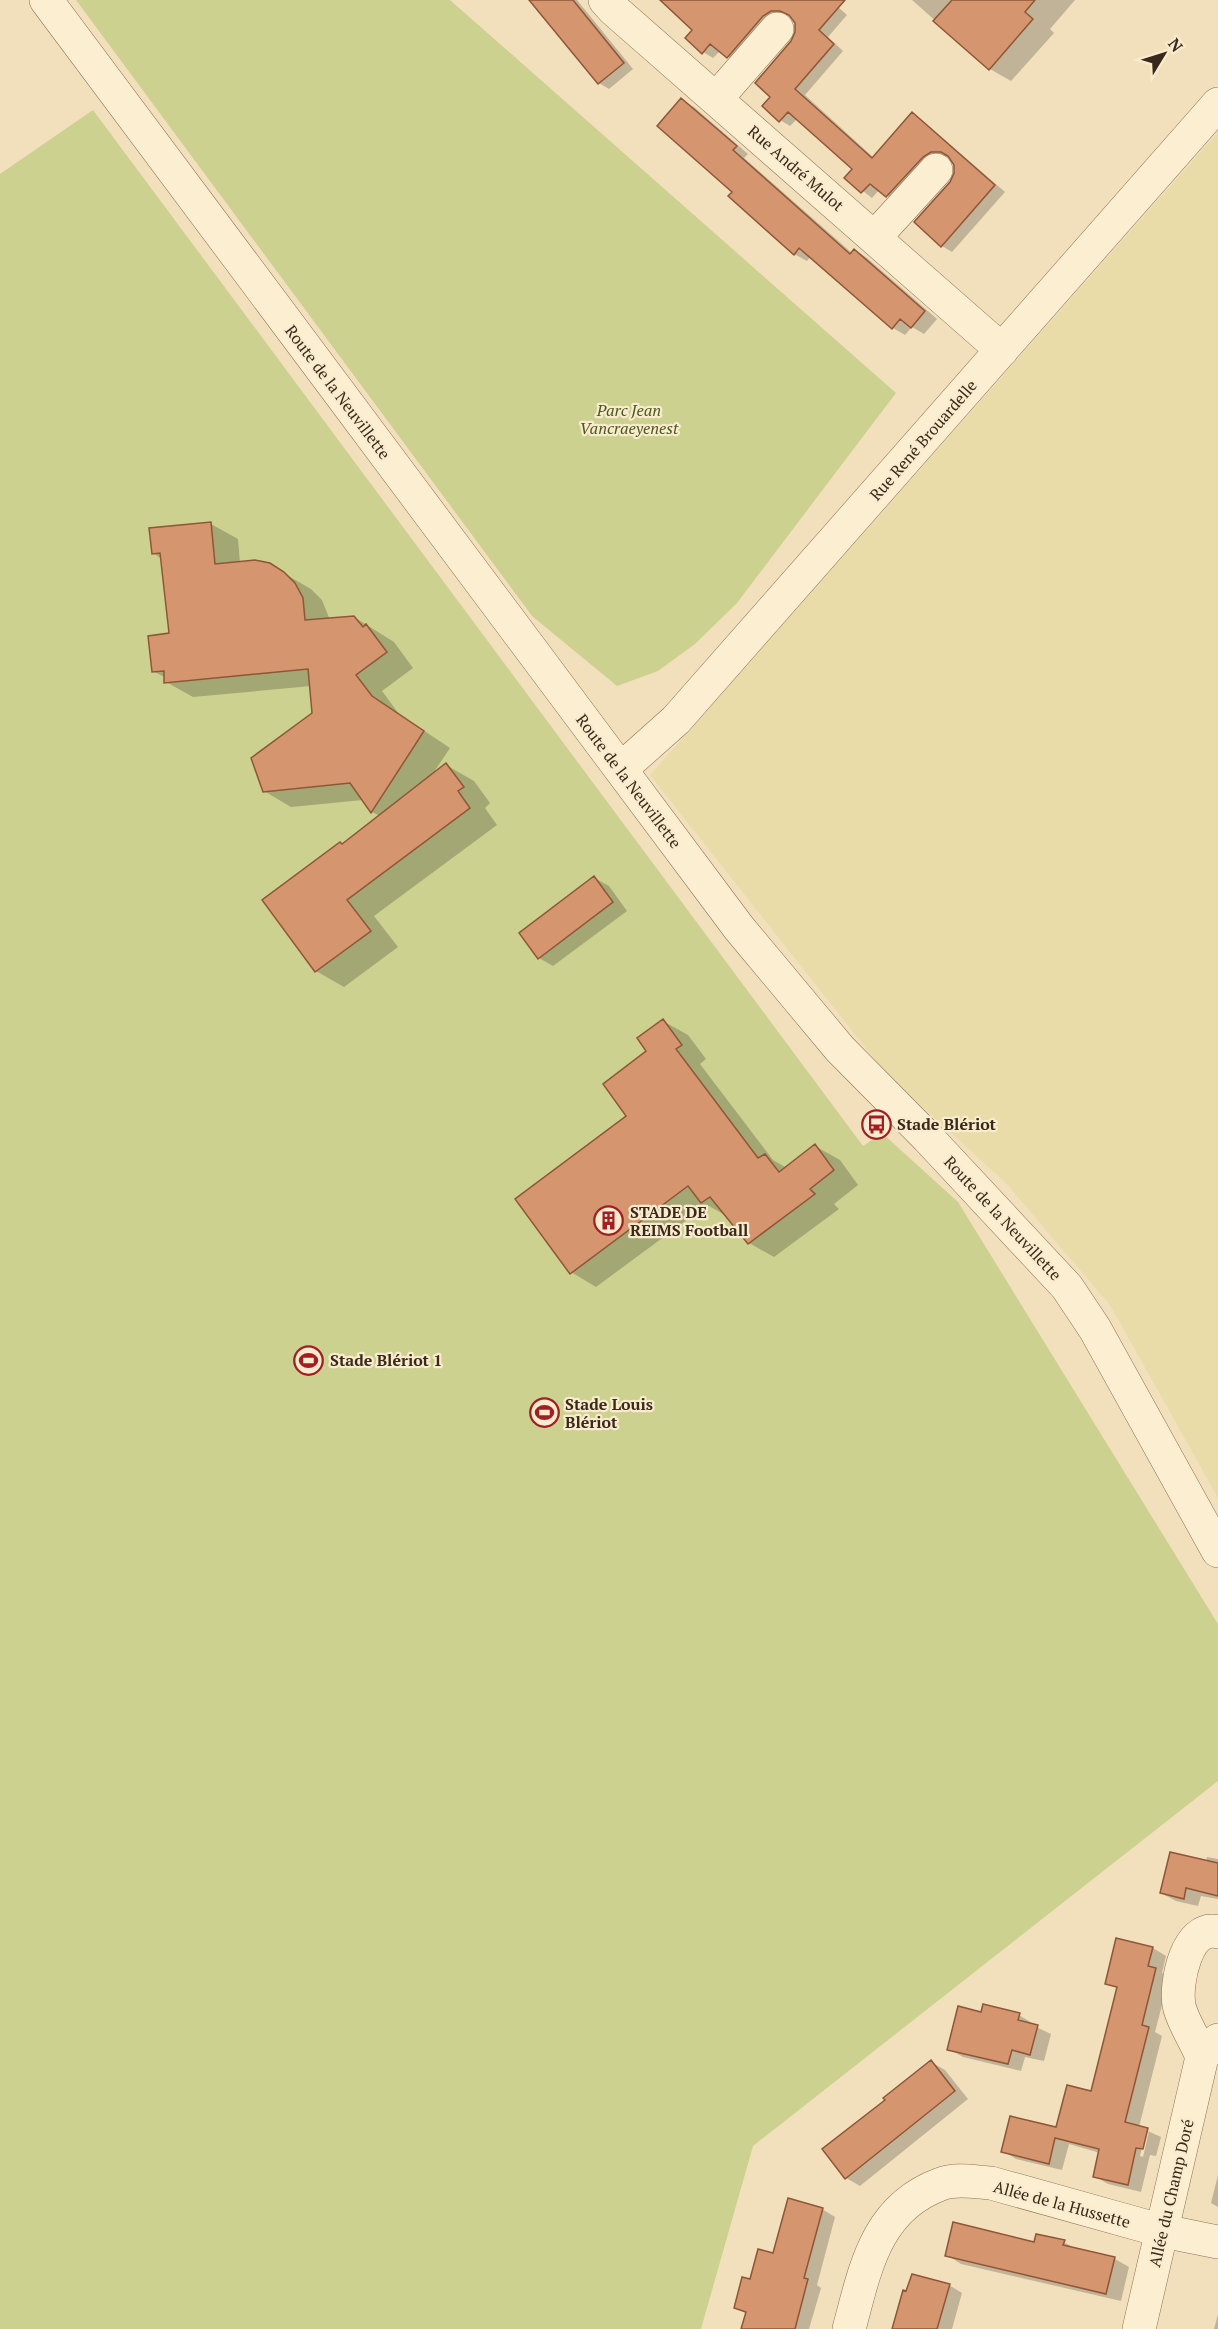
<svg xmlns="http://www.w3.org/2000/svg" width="1218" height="2329" viewBox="0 0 1218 2329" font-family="'PT Serif',serif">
  <rect width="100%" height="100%" fill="#f2e0bd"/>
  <path fill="#e9dca9" d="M 1218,132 L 1218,1498 L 1110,1305 L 1005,1182 L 887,1075 L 650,775 Z"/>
  <path fill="#ccd190" d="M 76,0 L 450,0 L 896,393 L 737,603 L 695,644 L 658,671 L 617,686 L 532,616 Z
    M 93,110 L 863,1146 L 882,1133 L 958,1202 L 1218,1624 L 1218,1781 L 753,2146 L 701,2329 L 0,2329 L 0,174 Z"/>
  <path fill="#0003" fill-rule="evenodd" d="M 530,0 L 577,0 L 633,69 L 609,89 L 599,83 Z
    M 662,0 L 830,0 L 847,15 L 828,37 L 843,51 L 805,95 L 874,158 L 912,114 L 922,120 L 1005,192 L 952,252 L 942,246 L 951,183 L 956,174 L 955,164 L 951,157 L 942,157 L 897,202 L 879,190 L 872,198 L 846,178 L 855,169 L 797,119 L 790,126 L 780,120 L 772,97 L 797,32 L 796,23 L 791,16 L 782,16 L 738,63 L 720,51 L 713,58 L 703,52 L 694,30 Z
    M 912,0 L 1075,0 L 1050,29 L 1054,33 L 1011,81 L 990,69 Z
    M 681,100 L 694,107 L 748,154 L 744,158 L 852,253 L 855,250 L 867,258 L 937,319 L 924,334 L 912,327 L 905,335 L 893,328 L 811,256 L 807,261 L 794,254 L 734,192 Z
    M 211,524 L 238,539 L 240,563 L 269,565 L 311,589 L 322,600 L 330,620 L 354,617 L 394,642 L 413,668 L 382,691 L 399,714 L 450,748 L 432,775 L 446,765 L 474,781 L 490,803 L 485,808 L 497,825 L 374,916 L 398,947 L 344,987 L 316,971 L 343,846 L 380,816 L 372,812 L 363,800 L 291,807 L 264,791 L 314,713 L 311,686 L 193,697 L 166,682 L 166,678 L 153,671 L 170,635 L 162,559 L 153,553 Z
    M 594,878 L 609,886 L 627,911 L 553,966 L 539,958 Z
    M 663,1021 L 688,1035 L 706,1059 L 700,1064 L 773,1160 L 787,1168 L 815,1146 L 840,1160 L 858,1185 L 834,1204 L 839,1209 L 774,1257 L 749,1243 L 727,1216 L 707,1205 L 596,1287 L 571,1272 L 628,1116 L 648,1051 Z
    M 1207,1857 L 1218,1859 L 1218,1899 L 1201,1896 L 1198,1906 L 1176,1901 L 1161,1893 L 1206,1862 Z
    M 1117,1940 L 1153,1948 L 1166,1956 L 1162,1973 L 1169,1978 L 1155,2032 L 1162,2036 L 1139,2127 L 1161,2137 L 1156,2156 L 1150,2155 L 1141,2192 L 1108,2184 L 1094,2176 L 1100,2153 L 1069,2144 L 1062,2170 L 1016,2159 L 1003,2151 L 1058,2129 L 1092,2093 L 1118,1989 L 1106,1983 ZM 1146,2131 L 1149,2131 L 1143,2157 L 1140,2156 Z
    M 982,2014 L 1019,2015 L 1032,2023 L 1032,2025 L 1051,2034 L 1044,2061 L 1025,2057 L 1021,2071 L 963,2057 L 949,2049 Z
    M 931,2062 L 945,2070 L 968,2099 L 860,2186 L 846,2178 L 824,2149 L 887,2101 Z
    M 1218,2175 L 1218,2207 L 1211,2203 Z
    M 822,2209 L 835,2217 L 817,2285 L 821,2288 L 809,2329 L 743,2329 L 747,2314 L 736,2308 L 774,2255 Z
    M 1064,2242 L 1077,2250 L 1115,2259 L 1129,2267 L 1121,2301 L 961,2264 L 947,2255 Z
    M 949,2285 L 962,2293 L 952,2329 L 893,2329 Z
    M 1218,2314 L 1218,2329 L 1214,2329 Z"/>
  <path fill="#d5956e" stroke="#8e5637" stroke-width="1.5" d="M 529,0 L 573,0 L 624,63 L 598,84 Z
    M 660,0 L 845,0 L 819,30 L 834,44 L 795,89 L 872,158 L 912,112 L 995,185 L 941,247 L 914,222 L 950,182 L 954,173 L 954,165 L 948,156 L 941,152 L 931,152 L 923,157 L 886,197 L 870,184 L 861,193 L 844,178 L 852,169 L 788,112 L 779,122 L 762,106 L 770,97 L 755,83 L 791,41 L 795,32 L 795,23 L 789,15 L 780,11 L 771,11 L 763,16 L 727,58 L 710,44 L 702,54 L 685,38 L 692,30 Z
    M 952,0 L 1035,0 L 1025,12 L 1033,19 L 989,70 L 933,21 Z
    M 681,98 L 737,146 L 733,150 L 850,254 L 854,249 L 925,311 L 911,328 L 900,319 L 892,329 L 799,248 L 794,255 L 728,196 L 732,192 L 657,126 Z
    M 211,522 L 215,564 L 255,560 L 270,563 L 284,572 L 295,583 L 303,598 L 305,620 L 354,616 L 363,627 L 366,624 L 387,652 L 356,675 L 372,696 L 424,731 L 371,813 L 350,783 L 263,792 L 251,758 L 312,713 L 308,669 L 164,683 L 164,671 L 152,672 L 148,636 L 169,633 L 160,553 L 152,554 L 149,528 Z
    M 446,763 L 464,787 L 458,791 L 470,808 L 347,900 L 371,931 L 315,972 L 262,900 L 340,842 L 342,844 Z
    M 594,876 L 613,902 L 538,959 L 519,933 Z
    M 663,1019 L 682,1045 L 676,1049 L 758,1158 L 765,1154 L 779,1172 L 815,1144 L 834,1170 L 810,1189 L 815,1194 L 748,1244 L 710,1197 L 701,1203 L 688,1186 L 570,1274 L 515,1199 L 626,1116 L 603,1084 L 646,1051 L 637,1038 Z
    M 1170,1852 L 1218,1863 L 1218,1896 L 1186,1888 L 1184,1899 L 1160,1893 Z
    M 1116,1938 L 1153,1947 L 1148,1966 L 1156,1968 L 1142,2025 L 1149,2027 L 1125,2122 L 1148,2128 L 1143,2149 L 1136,2148 L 1128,2185 L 1093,2177 L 1099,2149 L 1055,2138 L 1049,2164 L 1001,2152 L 1010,2116 L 1056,2127 L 1067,2085 L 1091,2091 L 1117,1987 L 1105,1984 Z
    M 983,2004 L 1020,2013 L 1018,2020 L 1038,2025 L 1030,2055 L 1012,2050 L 1008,2064 L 947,2050 L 958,2006 L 981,2012 Z
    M 931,2060 L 955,2091 L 845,2179 L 822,2149 L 885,2100 L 883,2098 Z
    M 788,2198 L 823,2208 L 804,2278 L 808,2279 L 795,2329 L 741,2329 L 746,2312 L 734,2308 L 742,2277 L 750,2279 L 758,2249 L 773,2253 Z
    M 953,2222 L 1034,2242 L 1036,2234 L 1065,2240 L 1063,2245 L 1115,2257 L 1106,2294 L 945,2256 Z
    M 912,2274 L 950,2284 L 937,2329 L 892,2329 L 903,2290 L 906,2291 Z"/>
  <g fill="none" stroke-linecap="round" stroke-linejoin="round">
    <defs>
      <path id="minor" d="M 46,0 L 739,928 L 840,1049 L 928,1138 L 1067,1287 L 1095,1329 L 1218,1551
        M 605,0 L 613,9 L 1002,350
        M 716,99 L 777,29
        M 875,237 L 936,170
        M 621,769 L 676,720 L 1218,104
        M 1202,2057 C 1196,2041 1181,2019 1179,2005 C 1175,1983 1187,1923 1218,1932
        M 849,2329 C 865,2270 875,2208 941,2184 C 956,2178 975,2182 991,2183 L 1163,2231 L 1218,2242
        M 1139,2329 L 1202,2057 L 1218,2040"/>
    </defs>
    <use href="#minor" stroke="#8c7054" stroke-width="34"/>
    <use href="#minor" stroke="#fceed1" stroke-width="33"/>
  </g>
  <defs>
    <symbol id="bus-ring" viewBox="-11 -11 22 22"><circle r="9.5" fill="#f9ebcd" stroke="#a11e24" stroke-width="1.5"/><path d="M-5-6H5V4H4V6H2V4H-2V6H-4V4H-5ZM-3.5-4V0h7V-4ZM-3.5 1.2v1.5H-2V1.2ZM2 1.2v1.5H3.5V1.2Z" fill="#a11e24"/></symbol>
    <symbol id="building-ring" viewBox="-11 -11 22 22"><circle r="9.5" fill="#f9ebcd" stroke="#a11e24" stroke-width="1.5"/><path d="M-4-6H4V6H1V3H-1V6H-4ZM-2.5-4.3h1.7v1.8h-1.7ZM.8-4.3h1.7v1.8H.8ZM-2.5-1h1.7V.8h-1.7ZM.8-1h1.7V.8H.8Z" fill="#a11e24"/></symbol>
    <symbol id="stadium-ring" viewBox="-11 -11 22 22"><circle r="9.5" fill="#f9ebcd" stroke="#a11e24" stroke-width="1.5"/><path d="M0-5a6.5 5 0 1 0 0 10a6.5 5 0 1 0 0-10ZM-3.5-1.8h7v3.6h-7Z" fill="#a11e24"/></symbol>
  </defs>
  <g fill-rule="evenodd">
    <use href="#bus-ring" x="860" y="1108" width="33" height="33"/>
    <use href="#building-ring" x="592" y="1204" width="33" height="33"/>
    <use href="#stadium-ring" x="292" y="1344" width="33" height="33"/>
    <use href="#stadium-ring" x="528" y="1396" width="33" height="33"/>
  </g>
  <g text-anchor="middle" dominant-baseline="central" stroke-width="4.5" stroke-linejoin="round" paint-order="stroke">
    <g font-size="16" fill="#3a281a" stroke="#f9ebcd">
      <text transform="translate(796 168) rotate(41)">Rue André Mulot</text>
      <text transform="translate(338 392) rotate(53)">Route de la Neuvillette</text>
      <text transform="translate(923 440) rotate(-49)">Rue René Brouardelle</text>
      <text transform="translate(629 781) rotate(53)">Route de la Neuvillette</text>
      <text transform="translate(1003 1218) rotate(47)">Route de la Neuvillette</text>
      <text transform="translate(1171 2193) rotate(-77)">Allée du Champ Doré</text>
      <text transform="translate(1062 2204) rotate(15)">Allée de la Hussette</text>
    </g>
    <g font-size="16" font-style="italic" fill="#4c581f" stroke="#f9ebcd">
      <text x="629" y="410">Parc Jean<tspan x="629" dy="18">Vancraeyenest</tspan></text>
    </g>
    <g font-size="16" font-weight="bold" fill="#3a281a" stroke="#f9ebcd" text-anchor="start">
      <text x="897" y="1124">Stade Blériot</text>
      <text x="630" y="1212">STADE DE<tspan x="630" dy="18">REIMS Football</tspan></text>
      <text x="330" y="1360">Stade Blériot 1</text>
      <text x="565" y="1404">Stade Louis<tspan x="565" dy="18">Blériot</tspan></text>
    </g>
  </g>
  <g transform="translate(1164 54) rotate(52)" stroke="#f9ebcd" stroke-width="4.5" paint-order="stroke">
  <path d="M0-4.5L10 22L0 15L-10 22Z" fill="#3a281a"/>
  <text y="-9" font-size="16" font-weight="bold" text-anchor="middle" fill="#3a281a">N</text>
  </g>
</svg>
